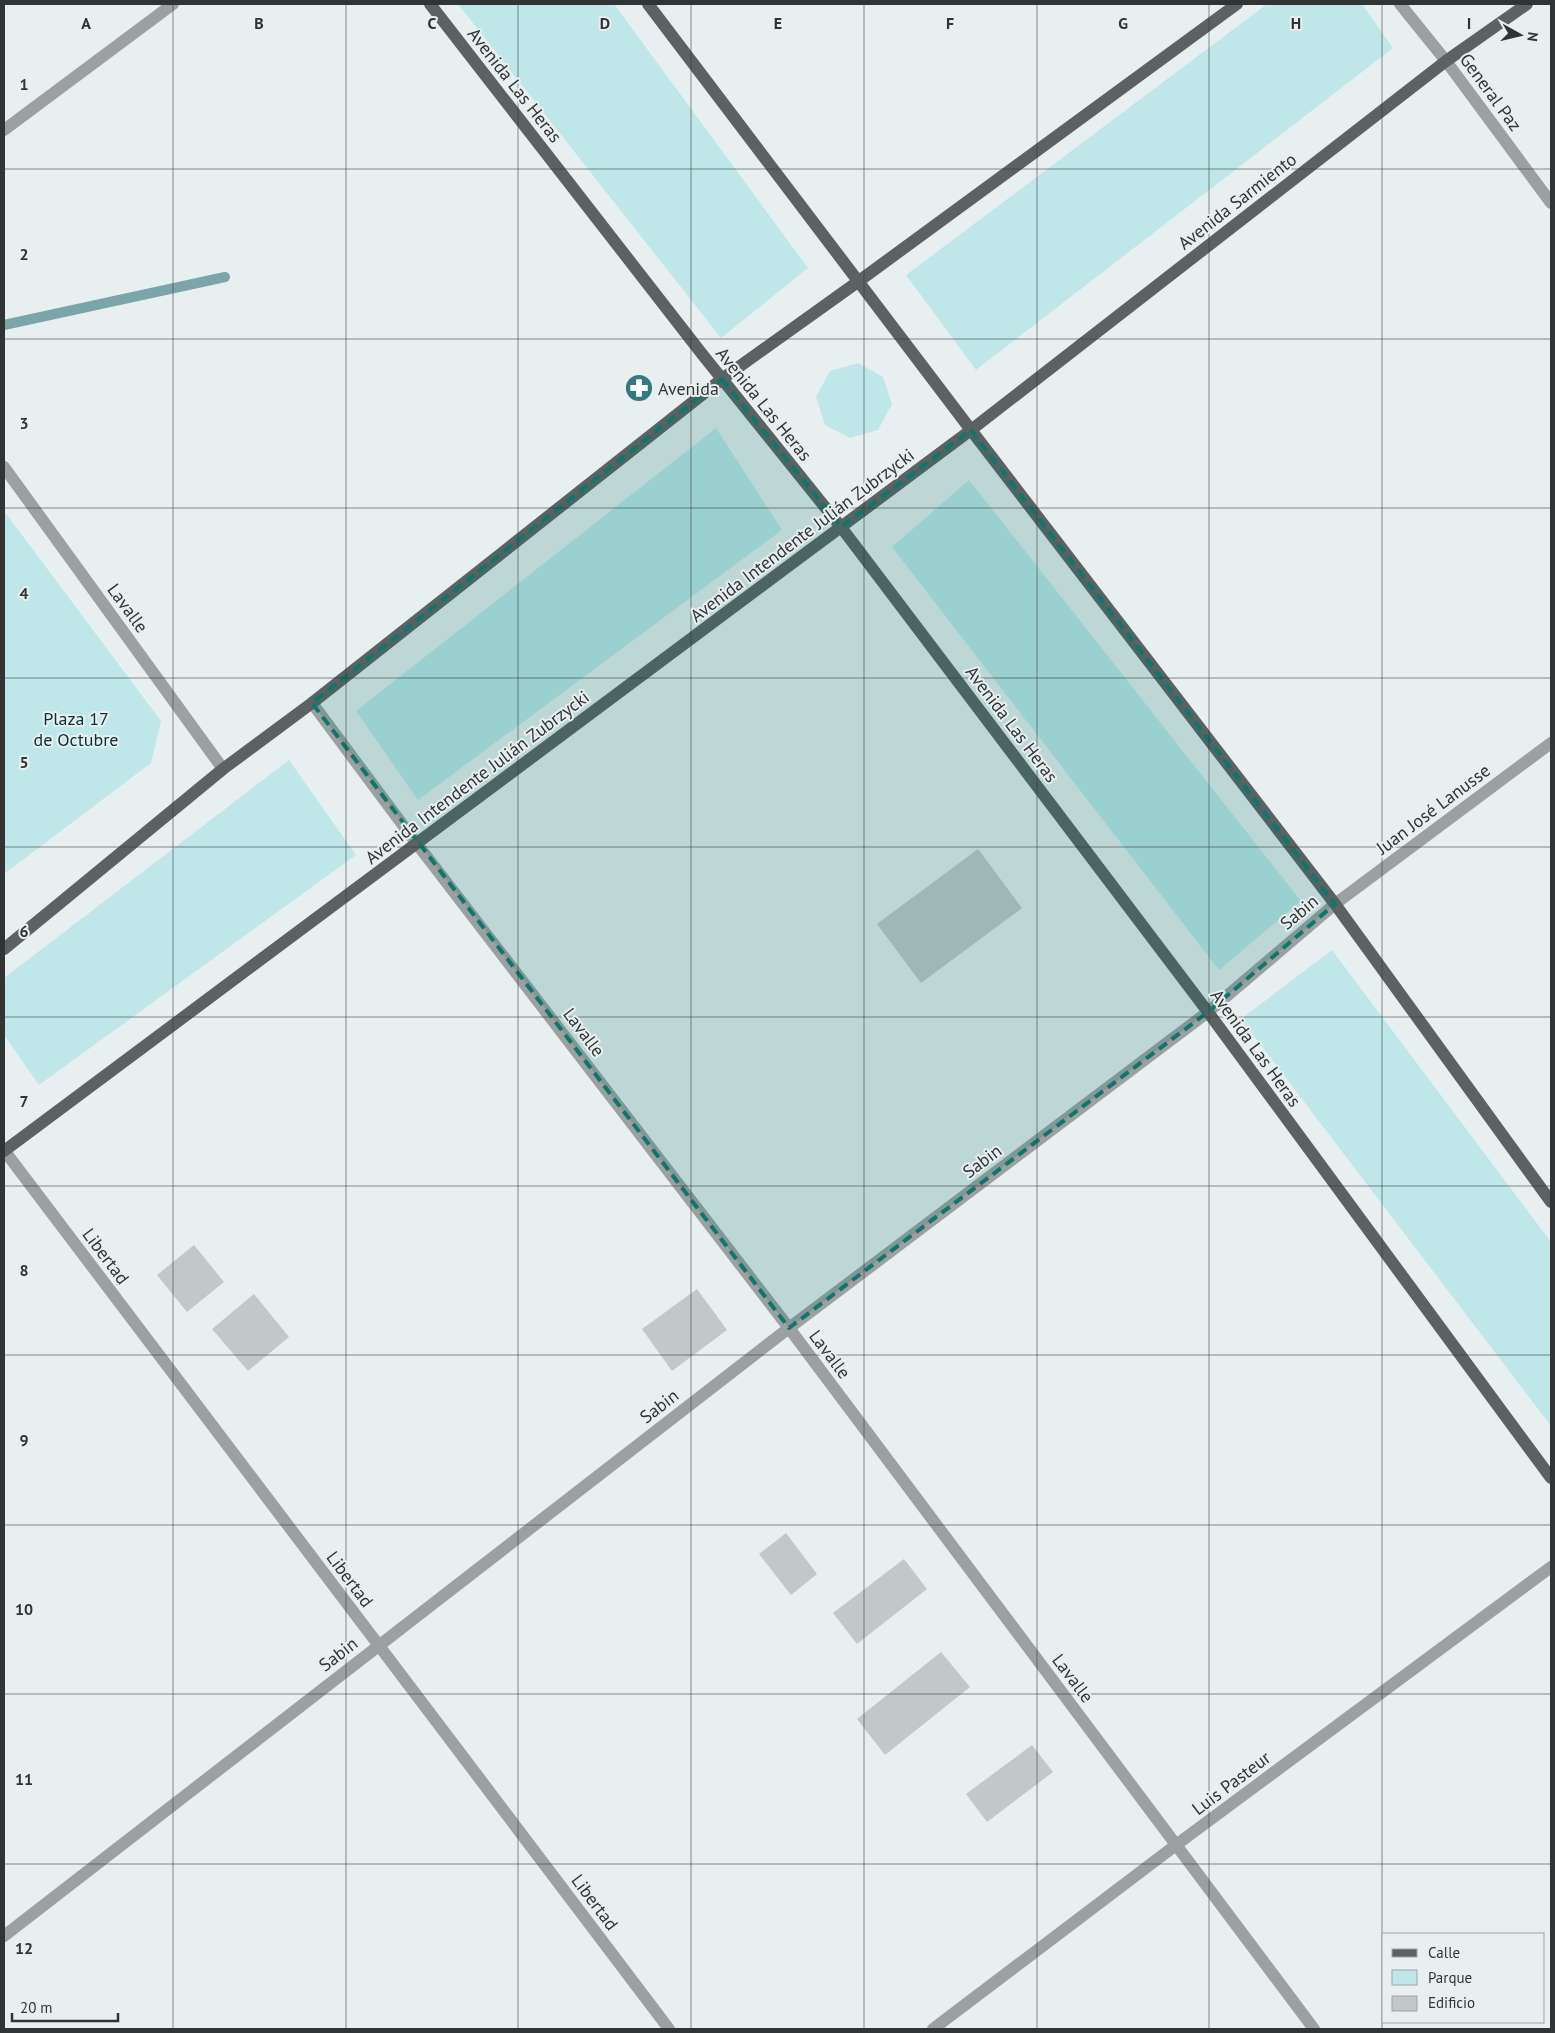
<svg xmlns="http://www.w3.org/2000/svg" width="1555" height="2033" viewBox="0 0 1555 2033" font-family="'PT Sans',sans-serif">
  <rect width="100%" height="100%" fill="#e8eff0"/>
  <path fill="#bfe7ea" d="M 458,4 L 614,4 L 808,268 L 721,338 Z
    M 1267,4 L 1362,4 L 1393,48 L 976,370 L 906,275 Z
    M 858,363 L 883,377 L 892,404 L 878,430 L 850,438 L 825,425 L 816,397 L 830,371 Z
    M 716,428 L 782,530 L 418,800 L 356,711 Z
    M 969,480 L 1301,901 L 1219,970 L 892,547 Z
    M 4,511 L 161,721 L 151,763 L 4,874 Z
    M 289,760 L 356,855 L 39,1085 L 4,1035 L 4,978 Z
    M 1332,950 L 1551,1242 L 1551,1426 L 1241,1019 Z"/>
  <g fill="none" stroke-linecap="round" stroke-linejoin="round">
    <path stroke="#7aa6a9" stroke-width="10" d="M 4,325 L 225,277"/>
  </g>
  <path fill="#c2c8c9" d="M 978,849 L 1022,908 L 921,983 L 877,924 Z
    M 194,1245 L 224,1282 L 187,1312 L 157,1275 Z
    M 697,1289 L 727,1330 L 672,1371 L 642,1329 Z
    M 254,1294 L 289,1337 L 248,1371 L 212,1329 Z
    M 786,1533 L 817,1574 L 791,1595 L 759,1554 Z
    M 904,1559 L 927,1589 L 857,1644 L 833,1613 Z
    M 941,1652 L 970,1687 L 885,1755 L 857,1719 Z
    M 1032,1745 L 1053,1772 L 987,1822 L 966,1794 Z"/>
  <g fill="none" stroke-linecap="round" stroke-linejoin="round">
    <path stroke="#9da0a0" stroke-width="12" d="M 1400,4 L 1446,61 L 1551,203
      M 4,130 L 173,4
      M 4,467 L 223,769
      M 312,703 L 417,844 L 789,1328 L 1314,2029
      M 4,1150 L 669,2029
      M 4,1936 L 789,1328 L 1208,1012 L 1335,904 L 1551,743
      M 933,2029 L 1176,1845 L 1551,1567"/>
    <path stroke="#5c6161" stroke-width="12" d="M 430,4 L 702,354 L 841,527 L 1208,1012 L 1551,1478
      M 648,4 L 971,430 L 1335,904 L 1551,1202
      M 4,949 L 223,769 L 312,703 L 722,379 L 859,281 L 1237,4
      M 4,1151 L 971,430 L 1446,61 L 1527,4"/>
  </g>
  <path fill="#0f766e" fill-opacity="0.2" stroke="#0f766e" stroke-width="4" stroke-dasharray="10 6" stroke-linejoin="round" d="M 722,379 L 841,527 L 971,430 L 1335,904 L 1208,1012 L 789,1328 L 312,703 Z"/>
  <path fill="none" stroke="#313434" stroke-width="1" stroke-opacity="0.55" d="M 173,4 L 173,2029M 346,4 L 346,2029M 518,4 L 518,2029M 691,4 L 691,2029M 864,4 L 864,2029M 1037,4 L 1037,2029M 1209,4 L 1209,2029M 1382,4 L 1382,2029M 4,169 L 1551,169M 4,339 L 1551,339M 4,508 L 1551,508M 4,678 L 1551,678M 4,847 L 1551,847M 4,1017 L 1551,1017M 4,1186 L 1551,1186M 4,1355 L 1551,1355M 4,1525 L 1551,1525M 4,1694 L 1551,1694M 4,1864 L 1551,1864"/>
  <defs>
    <symbol id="pharmacy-disc" viewBox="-11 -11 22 22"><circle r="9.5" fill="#30797d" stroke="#e8eff0"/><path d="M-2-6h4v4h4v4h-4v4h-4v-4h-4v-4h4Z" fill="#fff"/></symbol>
  </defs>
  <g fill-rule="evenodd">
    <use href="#pharmacy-disc" x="623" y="372" width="32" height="32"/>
  </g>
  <g text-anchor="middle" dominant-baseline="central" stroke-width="4" stroke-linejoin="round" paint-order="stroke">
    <g font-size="18" fill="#313434" stroke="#e8eff0">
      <text transform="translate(515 85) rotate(52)">Avenida Las Heras</text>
      <text transform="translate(1491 92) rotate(54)">General Paz</text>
      <text transform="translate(1237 201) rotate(-38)">Avenida Sarmiento</text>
      <text transform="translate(764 404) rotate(51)">Avenida Las Heras</text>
      <text transform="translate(802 535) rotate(-37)">Avenida Intendente Julián Zubrzycki</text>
      <text transform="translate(128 608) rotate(54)">Lavalle</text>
      <text transform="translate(1012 724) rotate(53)">Avenida Las Heras</text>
      <text transform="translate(477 777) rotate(-37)">Avenida Intendente Julián Zubrzycki</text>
      <text transform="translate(1433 809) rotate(-37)">Juan José Lanusse</text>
      <text transform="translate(1299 912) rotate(-40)">Sabin</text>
      <text transform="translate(584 1032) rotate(53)">Lavalle</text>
      <text transform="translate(1256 1048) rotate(54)">Avenida Las Heras</text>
      <text transform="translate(982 1161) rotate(-37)">Sabin</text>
      <text transform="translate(106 1256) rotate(53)">Libertad</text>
      <text transform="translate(830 1354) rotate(53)">Lavalle</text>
      <text transform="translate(659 1406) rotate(-38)">Sabin</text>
      <text transform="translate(350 1579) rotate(53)">Libertad</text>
      <text transform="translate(338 1654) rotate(-38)">Sabin</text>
      <text transform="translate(1073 1678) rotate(53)">Lavalle</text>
      <text transform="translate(1231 1783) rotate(-37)">Luis Pasteur</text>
      <text transform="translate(595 1902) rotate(53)">Libertad</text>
    </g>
    <g font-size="18" fill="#313434" stroke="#e8eff0" text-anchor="start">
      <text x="658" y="388">Avenida</text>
    </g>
    <g font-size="18" fill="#043235" stroke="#e8eff0">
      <text x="76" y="718">Plaza 17<tspan x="76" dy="21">de Octubre</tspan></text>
    </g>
  </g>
  <g font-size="16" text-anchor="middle" font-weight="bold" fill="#313434" stroke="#e8eff0" stroke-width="4" stroke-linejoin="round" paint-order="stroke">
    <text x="86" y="29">A</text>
    <text x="259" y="29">B</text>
    <text x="432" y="29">C</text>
    <text x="605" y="29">D</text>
    <text x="778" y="29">E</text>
    <text x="950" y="29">F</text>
    <text x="1123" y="29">G</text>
    <text x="1296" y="29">H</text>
    <text x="1469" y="29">I</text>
    <text x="24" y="90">1</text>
    <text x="24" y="260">2</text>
    <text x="24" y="429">3</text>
    <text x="24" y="599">4</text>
    <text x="24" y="768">5</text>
    <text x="24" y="937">6</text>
    <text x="24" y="1107">7</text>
    <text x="24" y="1276">8</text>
    <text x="24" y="1446">9</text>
    <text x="24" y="1615">10</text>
    <text x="24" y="1785">11</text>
    <text x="24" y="1954">12</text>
  </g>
  <rect width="1555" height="2033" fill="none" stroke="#313434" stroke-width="10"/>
  <rect x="1382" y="1933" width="162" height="90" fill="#e8eff0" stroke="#9fa4a5"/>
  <rect x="1392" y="1949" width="25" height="8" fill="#5c6161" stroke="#9fa4a5"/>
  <text x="1428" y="1958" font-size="15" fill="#313434">Calle</text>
  <rect x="1392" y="1970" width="25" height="15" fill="#bfe7ea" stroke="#9fa4a5"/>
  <text x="1428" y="1983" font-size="15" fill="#313434">Parque</text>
  <rect x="1392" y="1996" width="25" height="15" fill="#c2c8c9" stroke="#9fa4a5"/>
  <text x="1428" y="2008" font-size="15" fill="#313434">Edificio</text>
  <g transform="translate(1520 35) rotate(98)" stroke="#e8eff0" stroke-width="4" paint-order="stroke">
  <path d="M0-4L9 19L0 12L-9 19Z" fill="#313434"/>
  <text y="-8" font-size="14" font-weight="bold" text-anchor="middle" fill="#313434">N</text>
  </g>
  <path d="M12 2013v8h106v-8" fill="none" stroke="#313434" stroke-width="2.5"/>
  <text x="20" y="2013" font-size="15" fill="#313434" stroke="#e8eff0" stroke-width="4" paint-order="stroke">20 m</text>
</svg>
